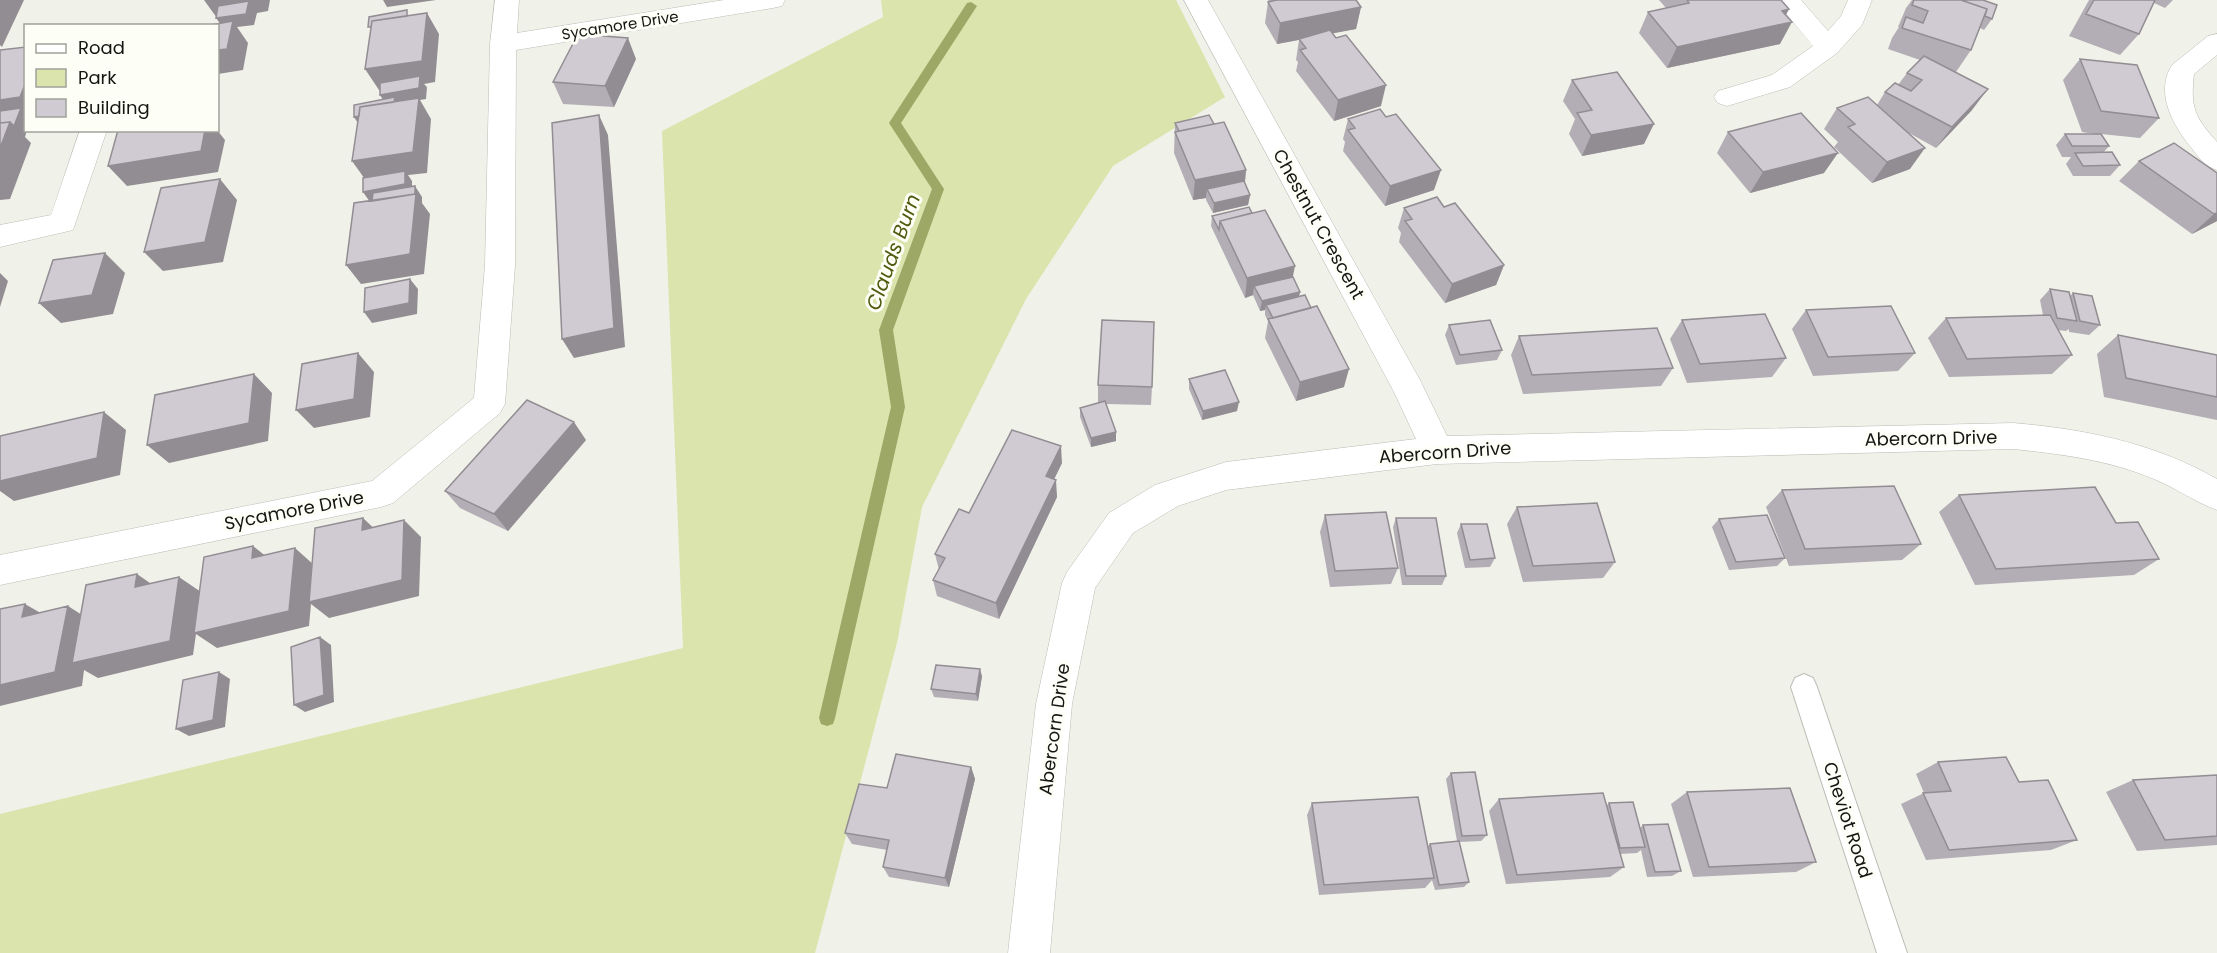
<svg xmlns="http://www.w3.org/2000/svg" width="2217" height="953" viewBox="0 0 2217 953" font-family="Poppins,sans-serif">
  <rect width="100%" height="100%" fill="#f0f2e9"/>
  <path fill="#dae4ac" d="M 881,0 L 1176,0 L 1225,97 L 1113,166 L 1026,299 L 922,507 L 897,643 L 815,953 L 0,953 L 0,814 L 683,648 L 662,131 L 883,17 Z"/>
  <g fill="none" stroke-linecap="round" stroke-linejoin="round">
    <path fill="#9da766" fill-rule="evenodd" d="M 971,2 L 977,6 L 901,123 L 944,189 L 893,330 L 905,407 L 835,718 L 833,724 L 827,726 L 821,724 L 819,718 L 891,407 L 879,330 L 932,189 L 889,123 L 967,3 Z"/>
    <defs>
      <path id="service" d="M 1804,674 L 1813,678 L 1817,687 L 1907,953 L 1877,953 L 1791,687 L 1795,678 Z"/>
      <path id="minor" d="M 495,0 L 519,0 L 517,33 L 724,0 L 785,0 L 782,6 L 773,8 L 516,50 L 515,265 L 505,404 L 500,413 L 393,503 L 381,507 L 0,585 L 0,555 L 372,481 L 474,398 L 485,265 L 490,44 Z
        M 1184,0 L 1208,0 L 1420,380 L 1447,436 L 2013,423 C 2085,429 2154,443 2217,479 L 2217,510 C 2195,502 2176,488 2154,479 C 2109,460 2061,454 2013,449 L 1437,464 L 1226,490 L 1178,506 L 1133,533 L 1095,588 L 1072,704 L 1050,953 L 1008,953 L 1036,704 L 1062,583 L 1067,572 L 1109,513 L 1155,485 L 1226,462 L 1416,439 L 1394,392 Z
        M 1775,0 L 1801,0 L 1828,31 L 1841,16 L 1848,0 L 1872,0 L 1862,25 L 1837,53 L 1790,87 L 1727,106 L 1718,103 L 1714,97 L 1718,91 L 1772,75 L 1813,46 Z
        M 2217,34 L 2217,55 L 2194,74 C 2190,108 2195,117 2217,142 L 2217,170 C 2205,166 2200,159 2193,150 C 2174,127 2154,94 2172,65 L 2208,36 Z
        M 80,130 L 107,130 L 73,230 L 0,247 L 0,225 L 51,215 Z"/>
    </defs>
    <use href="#service" stroke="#bbbdb5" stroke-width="2"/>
    <use href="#minor" stroke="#bbbdb5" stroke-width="1"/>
    <use href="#service" fill="#fff" fill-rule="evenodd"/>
    <use href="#minor" fill="#fff" fill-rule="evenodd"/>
  </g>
  <path fill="#b3aeb5" d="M 1268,0 L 1356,0 L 1361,7 L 1356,29 L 1332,33 L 1381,106 L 1334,121 L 1296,71 L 1298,62 L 1296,60 L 1299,40 L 1277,44 L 1265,23 L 1268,2 L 1269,2 Z
    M 1659,0 L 1781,0 L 1789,9 L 1786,15 L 1780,44 L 1667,68 L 1639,33 L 1648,12 L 1666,8 Z
    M 1912,0 L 1983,0 L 1992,19 L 1984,30 L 1980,28 L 1971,50 L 1956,72 L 1972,110 L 1936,148 L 1909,133 L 1910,169 L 1872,183 L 1834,147 L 1838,142 L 1824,129 L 1837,108 L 1877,105 L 1885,92 L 1898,85 L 1907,73 L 1920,60 L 1888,49 L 1892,38 L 1899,27 L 1898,27 L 1906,8 Z
    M 2089,0 L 2173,0 L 2165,8 L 2154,3 L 2139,34 L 2120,55 L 2069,36 Z
    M 636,59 L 614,107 L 563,104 L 553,82 Z
    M 2080,59 L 2159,118 L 2140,138 L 2101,134 L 2109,146 L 2103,153 L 2120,165 L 2110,176 L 2073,176 L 2066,164 L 2071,157 L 2062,157 L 2056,145 L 2065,134 L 2094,134 L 2082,132 L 2063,80 Z
    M 1572,80 L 1644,144 L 1582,156 L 1569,134 L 1575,119 L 1563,101 Z
    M 1348,119 L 1434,190 L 1385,206 L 1343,151 L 1345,142 L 1343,139 Z
    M 1175,123 L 1214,124 L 1246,170 L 1245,183 L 1250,195 L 1248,205 L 1213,213 L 1206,200 L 1206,198 L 1193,200 L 1174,153 Z
    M 1728,132 L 1824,173 L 1750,193 L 1717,153 Z
    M 2139,161 L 2217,173 L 2217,221 L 2192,234 L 2119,181 Z
    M 1444,207 L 1504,265 L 1496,285 L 1445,303 L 1399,242 L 1401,233 L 1398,228 L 1404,208 Z
    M 1252,213 L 1293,277 L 1299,297 L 1344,387 L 1296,401 L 1265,338 L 1268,321 L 1265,315 L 1265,310 L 1260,311 L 1253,295 L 1245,298 L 1211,226 L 1212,216 Z
    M 2050,289 L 2070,296 L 2073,293 L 2100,325 L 2089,335 L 2069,332 L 2069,329 L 2066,331 L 2058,330 L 2072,355 L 2052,374 L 1949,377 L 1928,338 L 1946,318 L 2043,315 L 2040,300 Z
    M 1806,310 L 1915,353 L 1898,371 L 1813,376 L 1792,329 Z
    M 1682,320 L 1786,358 L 1772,377 L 1687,383 L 1670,339 Z
    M 1449,325 L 1502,350 L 1497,360 L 1456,365 L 1445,335 Z
    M 2118,335 L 2217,355 L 2217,420 L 2104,397 L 2097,354 Z
    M 1519,336 L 1673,368 L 1661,386 L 1523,394 L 1511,355 Z
    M 1189,379 L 1237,411 L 1202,420 L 1189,389 Z
    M 1098,385 L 1152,387 L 1151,405 L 1106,404 L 1116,432 L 1116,441 L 1091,447 L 1080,417 L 1080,408 L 1098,403 Z
    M 586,440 L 508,531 L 460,508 L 445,491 Z
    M 1062,463 L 1054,479 L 1057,497 L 999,619 L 937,596 L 933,580 L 939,570 L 935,554 L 969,513 Z
    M 1782,490 L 1921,544 L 1902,560 L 1789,566 L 1766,507 Z
    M 1959,495 L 2116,523 L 2159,559 L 2134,575 L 1975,585 L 1939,512 Z
    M 1517,507 L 1615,562 L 1603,578 L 1523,582 L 1507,524 Z
    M 1325,515 L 1398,568 L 1391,584 L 1330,587 L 1320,532 Z
    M 1396,518 L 1446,576 L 1442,585 L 1402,585 L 1393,527 Z
    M 1719,519 L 1785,558 L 1777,566 L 1729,570 L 1712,527 Z
    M 1461,524 L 1495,558 L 1490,567 L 1465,568 L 1457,533 Z
    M 982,676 L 978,701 L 934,697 L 931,689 Z
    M 1938,762 L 2019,782 L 2077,840 L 2051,850 L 1926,860 L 1901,804 L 1924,793 L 1916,774 Z
    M 971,767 L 975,779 L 949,887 L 889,877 L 883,867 L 887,850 L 852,844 L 845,833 L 887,788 Z
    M 1451,773 L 1487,835 L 1481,841 L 1459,842 L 1469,882 L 1464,887 L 1435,890 L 1432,880 L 1425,888 L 1319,895 L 1307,815 L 1312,803 L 1428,846 L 1430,844 L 1457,841 L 1446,779 Z
    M 2217,775 L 2217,845 L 2137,851 L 2106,792 L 2133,780 Z
    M 1687,792 L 1816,862 L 1796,872 L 1693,877 L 1671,804 Z
    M 1499,799 L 1607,805 L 1609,803 L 1640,828 L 1643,825 L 1681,871 L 1672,876 L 1647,877 L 1641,850 L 1637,853 L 1620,854 L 1624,867 L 1610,877 L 1506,884 L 1489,811 Z"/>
  <path fill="#928d93" d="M 0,0 L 24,0 L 2,47 L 0,45 Z
    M 204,0 L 270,0 L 268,11 L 257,13 L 254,25 L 237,27 L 248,43 L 243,70 L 218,74 L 218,50 L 224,29 L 216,18 L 217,18 Z
    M 383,0 L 436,0 L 387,7 Z
    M 1361,7 L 1356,29 L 1277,44 L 1280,23 Z
    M 1789,9 L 1780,25 L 1792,22 L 1780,44 L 1667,68 L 1677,47 Z
    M 427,13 L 439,34 L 435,82 L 424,84 L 427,87 L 426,99 L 420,100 L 431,119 L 427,173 L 408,175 L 412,181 L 412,195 L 370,202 L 363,192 L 367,182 L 352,161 L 361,128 L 354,117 L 387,106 L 380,95 L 420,84 L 379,90 L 365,69 Z
    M 628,38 L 636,59 L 614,107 L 605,86 Z
    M 26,82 L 26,130 L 27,130 L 25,137 L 31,143 L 10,199 L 0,200 L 0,135 L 10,122 L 16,121 L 0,123 L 0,100 Z
    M 1386,85 L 1381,106 L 1334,121 L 1338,100 Z
    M 1988,89 L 1972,110 L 1936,148 L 1952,127 Z
    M 599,115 L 608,135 L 625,347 L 574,358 L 562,339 Z
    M 1654,124 L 1644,144 L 1582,156 L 1591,135 Z
    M 205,130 L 217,130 L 225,140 L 218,172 L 127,186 L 108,166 Z
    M 1925,148 L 1910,169 L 1872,183 L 1887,162 Z
    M 1838,153 L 1824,173 L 1750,193 L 1763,172 Z
    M 1246,170 L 1244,190 L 1207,189 L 1206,198 L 1193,200 L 1195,180 Z
    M 1441,170 L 1434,190 L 1385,206 L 1390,186 Z
    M 220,179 L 237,200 L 223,262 L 163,271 L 144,252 Z
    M 415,186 L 422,197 L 422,203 L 430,214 L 424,274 L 361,284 L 346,265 Z
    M 1250,195 L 1248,205 L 1213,213 L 1214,203 Z
    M 2217,213 L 2217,221 L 2192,234 L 2214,214 Z
    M 105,253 L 125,273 L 113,314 L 61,323 L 39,303 Z
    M 1504,265 L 1496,285 L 1445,303 L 1452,284 Z
    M 1295,266 L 1291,286 L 1254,286 L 1253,295 L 1245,298 L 1247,278 Z
    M 0,273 L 8,281 L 0,307 Z
    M 410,279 L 418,289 L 417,314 L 372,323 L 364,312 Z
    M 1300,292 L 1298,302 L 1266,305 L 1265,310 L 1260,311 L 1262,301 Z
    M 358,353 L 374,372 L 370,417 L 314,428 L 296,410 Z
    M 1349,369 L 1344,387 L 1296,401 L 1300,382 Z
    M 254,374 L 272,393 L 268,441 L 169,463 L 147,445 Z
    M 1239,402 L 1237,411 L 1202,420 L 1203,411 Z
    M 104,412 L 126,430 L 120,475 L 14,501 L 0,491 L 0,481 Z
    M 574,422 L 586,440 L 508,531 L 494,514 Z
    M 1116,432 L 1116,441 L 1091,447 L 1091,438 Z
    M 1061,446 L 1062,463 L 1047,494 L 1046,476 Z
    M 1056,480 L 1057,497 L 999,619 L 996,603 Z
    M 363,518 L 380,534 L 362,530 Z
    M 404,520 L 421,537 L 419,596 L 329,618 L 311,604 L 309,626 L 217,648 L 196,634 L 193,655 L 98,678 L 84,670 L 82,686 L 0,706 L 0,685 L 68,606 L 93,622 L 179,577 L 201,592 L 295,548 L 314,565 Z
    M 253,546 L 273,562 L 252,558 Z
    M 137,574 L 160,590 L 135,587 Z
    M 25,604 L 51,619 L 22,617 Z
    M 320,637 L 331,645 L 334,702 L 305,712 L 294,705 Z
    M 980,669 L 982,676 L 978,701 L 976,694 Z
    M 219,672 L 230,679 L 225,727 L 189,736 L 176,729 Z
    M 971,767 L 975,779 L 949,887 L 945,878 Z"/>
  <path fill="#d0cad2" stroke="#928d93" stroke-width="1.5" d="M 1277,0 L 1356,0 L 1361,7 L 1280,23 L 1268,2 Z
    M 1687,0 L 1781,0 L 1789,9 L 1782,11 L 1792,22 L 1677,47 L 1648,12 L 1689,3 Z
    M 1914,0 L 1961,0 L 1987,9 L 1971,50 L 1902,28 L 1906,17 L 1923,23 L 1928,11 L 1912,5 Z
    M 1961,0 L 1983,0 L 1997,5 L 1992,19 L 1985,16 L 1987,9 Z
    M 2094,0 L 2155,0 L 2139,34 L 2086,14 Z
    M 249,1 L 246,14 L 216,18 L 218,6 Z
    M 407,10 L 407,16 L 372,21 L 371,27 L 368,27 L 369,17 Z
    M 427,13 L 422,61 L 365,69 L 372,21 Z
    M 233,21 L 227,49 L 218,50 L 218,26 L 205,26 Z
    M 1330,30 L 1336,38 L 1346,35 L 1386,85 L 1338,100 L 1300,50 L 1306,48 L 1299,39 Z
    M 578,34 L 628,38 L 605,86 L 553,82 Z
    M 26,47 L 26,82 L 20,97 L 0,100 L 0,50 Z
    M 1924,56 L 1988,89 L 1952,127 L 1885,92 L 1895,83 L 1911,91 L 1922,80 L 1907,73 Z
    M 2080,59 L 2137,65 L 2159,118 L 2101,111 Z
    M 1617,72 L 1654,124 L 1591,135 L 1577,113 L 1592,110 L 1572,80 Z
    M 420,76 L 419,88 L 380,95 L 380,83 Z
    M 395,97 L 394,102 L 360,107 L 359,116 L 354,117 L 354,105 Z
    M 1868,97 L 1925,148 L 1887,162 L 1848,127 L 1855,124 L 1837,108 Z
    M 419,98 L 413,152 L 352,161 L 360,107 Z
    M 21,108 L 14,126 L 10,122 L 0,123 L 0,111 Z
    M 1380,109 L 1386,117 L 1396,114 L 1441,170 L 1390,186 L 1348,130 L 1355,128 L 1348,119 Z
    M 1801,113 L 1838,153 L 1763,172 L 1728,132 Z
    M 599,115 L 614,328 L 562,339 L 552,123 Z
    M 1209,115 L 1214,124 L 1179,131 L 1175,123 Z
    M 10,122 L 0,148 L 0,123 Z
    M 1224,122 L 1246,170 L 1195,180 L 1175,132 Z
    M 118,130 L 205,130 L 201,151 L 108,166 Z
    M 2065,134 L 2101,134 L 2109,146 L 2072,146 Z
    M 2174,143 L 2217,173 L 2217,213 L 2214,214 L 2139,161 Z
    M 2112,152 L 2120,165 L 2083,166 L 2075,153 Z
    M 405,171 L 405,184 L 363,192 L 363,178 Z
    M 220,179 L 205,242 L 144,252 L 161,188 Z
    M 1244,181 L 1250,195 L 1214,203 L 1207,189 Z
    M 415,186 L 415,194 L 372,201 L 373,193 Z
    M 416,194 L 410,254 L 346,265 L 354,203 Z
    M 1437,197 L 1444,207 L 1455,203 L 1504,265 L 1452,284 L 1405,221 L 1412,219 L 1404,208 Z
    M 1249,207 L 1252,213 L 1220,221 L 1219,230 L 1212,216 Z
    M 1265,210 L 1295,266 L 1247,278 L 1220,221 Z
    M 105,253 L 92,295 L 39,303 L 53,260 Z
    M 1293,277 L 1300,292 L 1262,301 L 1254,286 Z
    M 410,279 L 409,303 L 364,312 L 365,288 Z
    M 2050,289 L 2069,292 L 2077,321 L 2057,318 Z
    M 2073,293 L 2092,296 L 2100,325 L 2080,321 Z
    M 1305,295 L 1311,308 L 1273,318 L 1266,305 Z
    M 1317,306 L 1349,369 L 1300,382 L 1268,319 Z
    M 1891,306 L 1915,353 L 1828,357 L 1806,310 Z
    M 1765,314 L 1786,358 L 1700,364 L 1682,320 Z
    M 2050,315 L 2072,355 L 1967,359 L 1946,318 Z
    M 1102,320 L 1154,322 L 1152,387 L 1098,385 Z
    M 1490,320 L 1502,350 L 1460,355 L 1449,325 Z
    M 1657,328 L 1673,368 L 1532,375 L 1519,336 Z
    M 2118,335 L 2217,355 L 2217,397 L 2126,378 Z
    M 358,353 L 354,399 L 296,410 L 302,364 Z
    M 1225,370 L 1239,402 L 1203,411 L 1189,379 Z
    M 254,374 L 249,423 L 147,445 L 155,395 Z
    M 527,400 L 574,422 L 494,514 L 445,491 Z
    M 1105,401 L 1116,432 L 1091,438 L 1080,408 Z
    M 104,412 L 97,458 L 0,481 L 0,436 Z
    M 1012,430 L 1061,446 L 1046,476 L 1056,480 L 996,603 L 933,580 L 945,558 L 935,554 L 959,509 L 969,513 Z
    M 1894,486 L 1921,544 L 1805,549 L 1782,490 Z
    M 2095,487 L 2116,523 L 2138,522 L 2159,559 L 1996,569 L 1959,495 Z
    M 1597,503 L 1615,562 L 1533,566 L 1517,507 Z
    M 1386,512 L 1398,568 L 1335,571 L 1325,515 Z
    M 1767,515 L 1785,558 L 1736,562 L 1719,519 Z
    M 363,518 L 362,530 L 404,520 L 402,580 L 309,602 L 315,528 Z
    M 1396,518 L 1436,518 L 1446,576 L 1406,576 Z
    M 1461,524 L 1487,524 L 1495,558 L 1470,560 Z
    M 253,546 L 252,558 L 295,548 L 289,611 L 194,633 L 204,557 Z
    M 137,574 L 135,587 L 179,577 L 170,641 L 72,663 L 86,585 Z
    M 25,604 L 22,617 L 68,606 L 55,672 L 0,685 L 0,609 Z
    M 320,637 L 324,695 L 294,705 L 291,647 Z
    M 936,665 L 980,669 L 976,694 L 931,689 Z
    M 219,672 L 213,720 L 176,729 L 183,680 Z
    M 896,754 L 971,767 L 945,878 L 883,867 L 889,840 L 845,833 L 859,784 L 887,788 Z
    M 2006,757 L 2019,782 L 2048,780 L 2077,840 L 1949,850 L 1923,793 L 1951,791 L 1938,762 Z
    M 1475,772 L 1487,835 L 1462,836 L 1451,773 Z
    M 2217,775 L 2217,836 L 2165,840 L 2133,780 Z
    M 1790,788 L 1816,862 L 1709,867 L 1687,792 Z
    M 1603,793 L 1624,867 L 1517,875 L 1499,799 Z
    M 1418,797 L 1434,878 L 1324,885 L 1312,803 Z
    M 1633,802 L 1645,847 L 1620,848 L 1609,803 Z
    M 1668,824 L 1681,871 L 1655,872 L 1643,825 Z
    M 1459,841 L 1469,882 L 1439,885 L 1430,844 Z"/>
  <g text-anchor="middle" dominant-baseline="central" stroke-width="6" stroke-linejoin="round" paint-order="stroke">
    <g font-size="15" fill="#151613" stroke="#fdfff6">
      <text transform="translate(620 25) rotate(-9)">Sycamore Drive</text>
    </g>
    <g font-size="18" fill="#151613" stroke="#fdfff6">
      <text transform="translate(1319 224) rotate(61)">Chestnut Crescent</text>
      <text transform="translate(1931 438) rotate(-1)">Abercorn Drive</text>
      <text transform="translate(1445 452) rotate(-4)">Abercorn Drive</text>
      <text transform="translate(294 510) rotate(-11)">Sycamore Drive</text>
      <text transform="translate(1054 729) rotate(-82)">Abercorn Drive</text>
      <text transform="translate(1848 820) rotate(72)">Cheviot Road</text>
    </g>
    <g font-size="20" font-style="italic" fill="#525a0f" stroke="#fdfff6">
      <text transform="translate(893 252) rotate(-70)">Clauds Burn</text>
    </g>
  </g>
  <rect x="24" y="24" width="195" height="108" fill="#fdfff6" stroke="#a0a29b" stroke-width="1.5"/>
  <rect x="36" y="44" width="30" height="9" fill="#ffffff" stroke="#a0a29b" stroke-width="1.5"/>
  <text x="78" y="54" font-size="18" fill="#151613">Road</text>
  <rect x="36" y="69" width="30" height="18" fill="#dae4ac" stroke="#a0a29b" stroke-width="1.5"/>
  <text x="78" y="84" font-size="18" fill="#151613">Park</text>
  <rect x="36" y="99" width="30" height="18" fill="#d0cad2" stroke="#a0a29b" stroke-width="1.5"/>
  <text x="78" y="114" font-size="18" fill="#151613">Building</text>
</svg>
